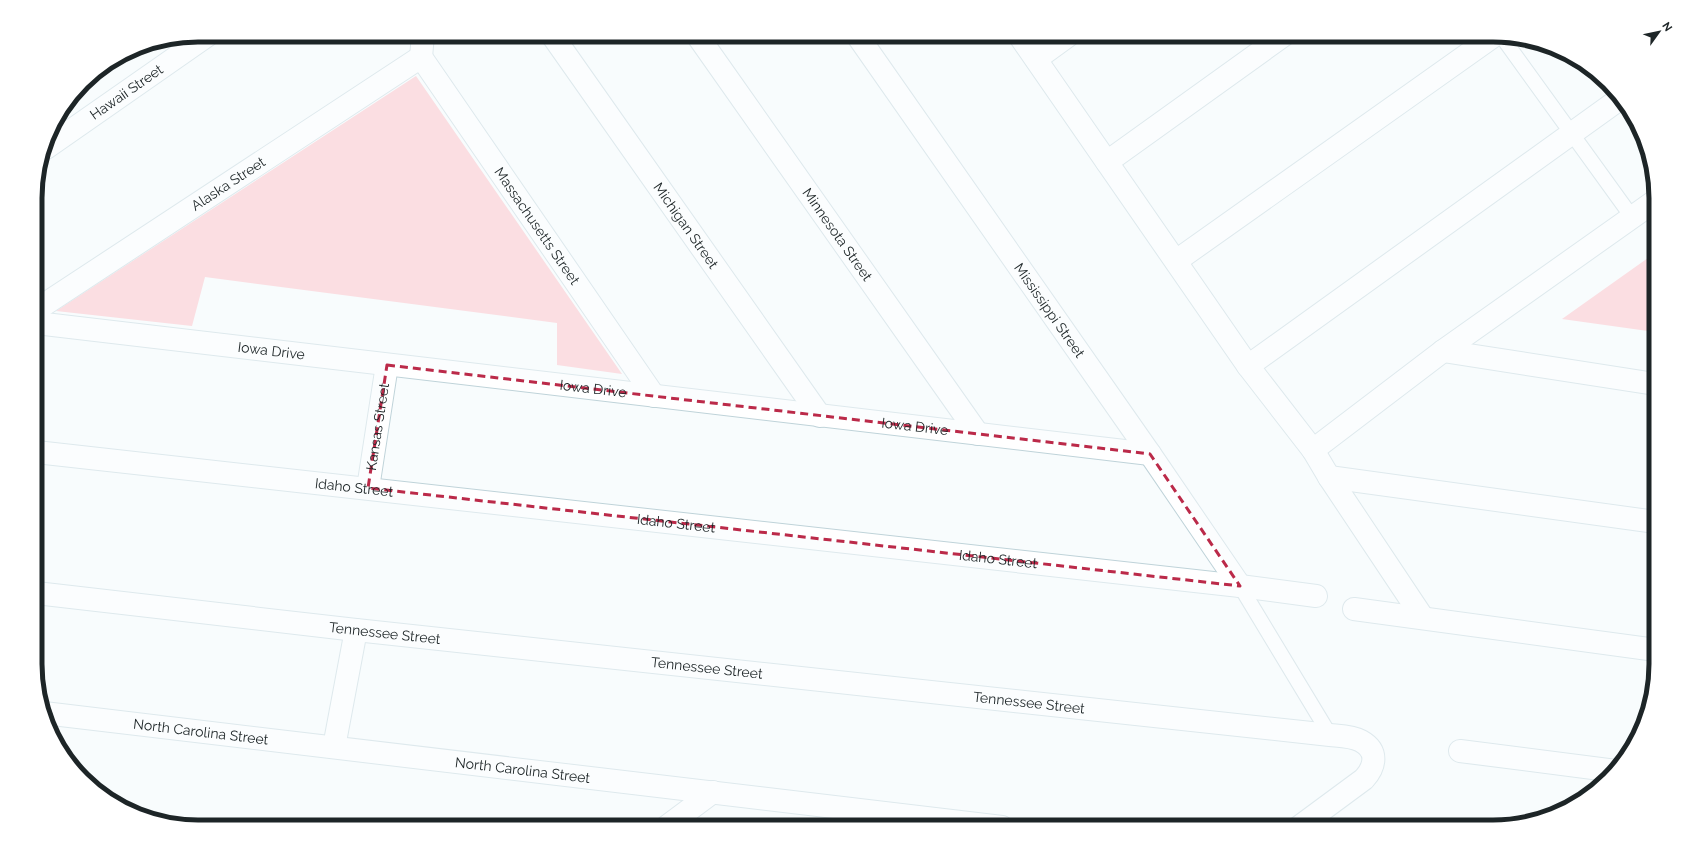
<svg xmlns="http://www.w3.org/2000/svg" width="1691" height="862" viewBox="0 0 1691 862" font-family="Raleway,sans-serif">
  <rect width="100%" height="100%" fill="#f8fcfd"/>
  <path fill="#febbc0" d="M 416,76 L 622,374 L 557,365 L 557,323 L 205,277 L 192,326 L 56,311 Z
    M 1655,253 L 1655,332 L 1562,319 Z"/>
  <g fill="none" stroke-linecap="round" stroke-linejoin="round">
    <defs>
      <path id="lane" d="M 1502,37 L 1632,217
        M 1240,586 L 1330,735"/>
      <g id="street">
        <path id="s1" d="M 552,35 L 820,416"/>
        <path id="s2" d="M 697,35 L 978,434"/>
        <path id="s3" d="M 857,35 L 1150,454 L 1240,586"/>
        <path d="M 1019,35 L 1248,366 L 1313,450 L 1329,477 L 1423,618"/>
        <path id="s4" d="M 421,57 L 654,396"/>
        <path d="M 421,57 L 423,35"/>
        <path d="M 1036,59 L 1069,35"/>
        <path id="s5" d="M 46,148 L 208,35"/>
        <path d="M 1107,162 L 1284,35"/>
        <path d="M 1176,261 L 1495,35"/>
        <path id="s6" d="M 36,310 L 421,57"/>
        <path id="s7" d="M 36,323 L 1150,454"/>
        <path d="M 1443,351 L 1655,384"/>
        <path d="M 1248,366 L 1621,98"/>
        <path d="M 1313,450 L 1443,351 L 1655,201"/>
        <path id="s8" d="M 36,452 L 1240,586 L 1316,596"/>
        <path d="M 1329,477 L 1656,522"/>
        <path id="s9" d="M 368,488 L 387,365"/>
        <path id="s10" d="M 36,593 L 356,630 L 1330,735 C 1340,736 1352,736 1361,741 C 1379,751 1375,767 1364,779 L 1299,827"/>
        <path d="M 1354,609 L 1656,650"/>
        <path id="s11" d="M 44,713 L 1002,827"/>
        <path d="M 334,747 L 356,630"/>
        <path d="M 1460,751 L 1616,771"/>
        <path d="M 666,827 L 713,792"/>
      </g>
    </defs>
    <use href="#lane" stroke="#bfd3d9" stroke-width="16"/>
    <use href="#street" stroke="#bfd3d9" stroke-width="24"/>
    <use href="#lane" stroke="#fff" stroke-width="14"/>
    <use href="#street" stroke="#fff" stroke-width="22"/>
  </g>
  <path d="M0 0H1691V862H0ZM 387,365 L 1150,454 L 1240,586 L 368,488 Z" fill="#f8fcfd" fill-opacity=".55" fill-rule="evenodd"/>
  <path fill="none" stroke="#bb2a49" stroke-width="3" stroke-dasharray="8 5" stroke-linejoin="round" d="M 387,365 L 1150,454 L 1240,586 L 368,488 Z"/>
  <g text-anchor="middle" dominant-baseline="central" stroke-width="3" stroke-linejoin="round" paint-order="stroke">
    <g font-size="14" fill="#1d2527" stroke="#fff">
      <text stroke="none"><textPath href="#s5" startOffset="98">Hawaii Street</textPath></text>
      <text stroke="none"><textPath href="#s6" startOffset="230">Alaska Street</textPath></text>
      <text stroke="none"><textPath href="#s1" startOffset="233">Michigan Street</textPath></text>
      <text stroke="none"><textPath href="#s4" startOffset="205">Massachusetts Street</textPath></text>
      <text stroke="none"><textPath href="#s2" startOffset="244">Minnesota Street</textPath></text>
      <text stroke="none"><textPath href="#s3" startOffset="336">Mississippi Street</textPath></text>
      <text stroke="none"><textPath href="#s7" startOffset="237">Iowa Drive</textPath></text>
      <text stroke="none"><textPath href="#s7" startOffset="561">Iowa Drive</textPath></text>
      <text stroke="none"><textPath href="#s9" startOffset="62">Kansas Street</textPath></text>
      <text stroke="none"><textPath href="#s7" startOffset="885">Iowa Drive</textPath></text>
      <text stroke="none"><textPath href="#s8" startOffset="320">Idaho Street</textPath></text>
      <text stroke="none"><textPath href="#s8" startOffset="644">Idaho Street</textPath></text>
      <text stroke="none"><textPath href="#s8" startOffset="968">Idaho Street</textPath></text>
      <text stroke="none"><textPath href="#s10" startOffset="351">Tennessee Street</textPath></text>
      <text stroke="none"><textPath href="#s10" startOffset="675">Tennessee Street</textPath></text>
      <text stroke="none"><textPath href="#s10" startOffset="999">Tennessee Street</textPath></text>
      <text stroke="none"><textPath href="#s11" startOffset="158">North Carolina Street</textPath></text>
      <text stroke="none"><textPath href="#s11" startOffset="482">North Carolina Street</textPath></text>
    </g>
  </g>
  <path d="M0 0H1691V862H0ZM198 42H1493A156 156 0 0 1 1649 198V664A156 156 0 0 1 1493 820H198A156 156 0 0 1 42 664V198A156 156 0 0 1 198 42Z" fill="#fff" fill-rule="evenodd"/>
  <path fill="none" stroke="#1d2527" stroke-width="5" d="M198 42H1493A156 156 0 0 1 1649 198V664A156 156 0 0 1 1493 820H198A156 156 0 0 1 42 664V198A156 156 0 0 1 198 42Z"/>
  <g transform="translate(1659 32) rotate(57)" stroke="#ffffff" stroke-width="3" paint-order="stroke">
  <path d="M0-3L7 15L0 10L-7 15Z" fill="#1d2527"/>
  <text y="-6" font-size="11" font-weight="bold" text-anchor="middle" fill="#1d2527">N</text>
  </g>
</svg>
